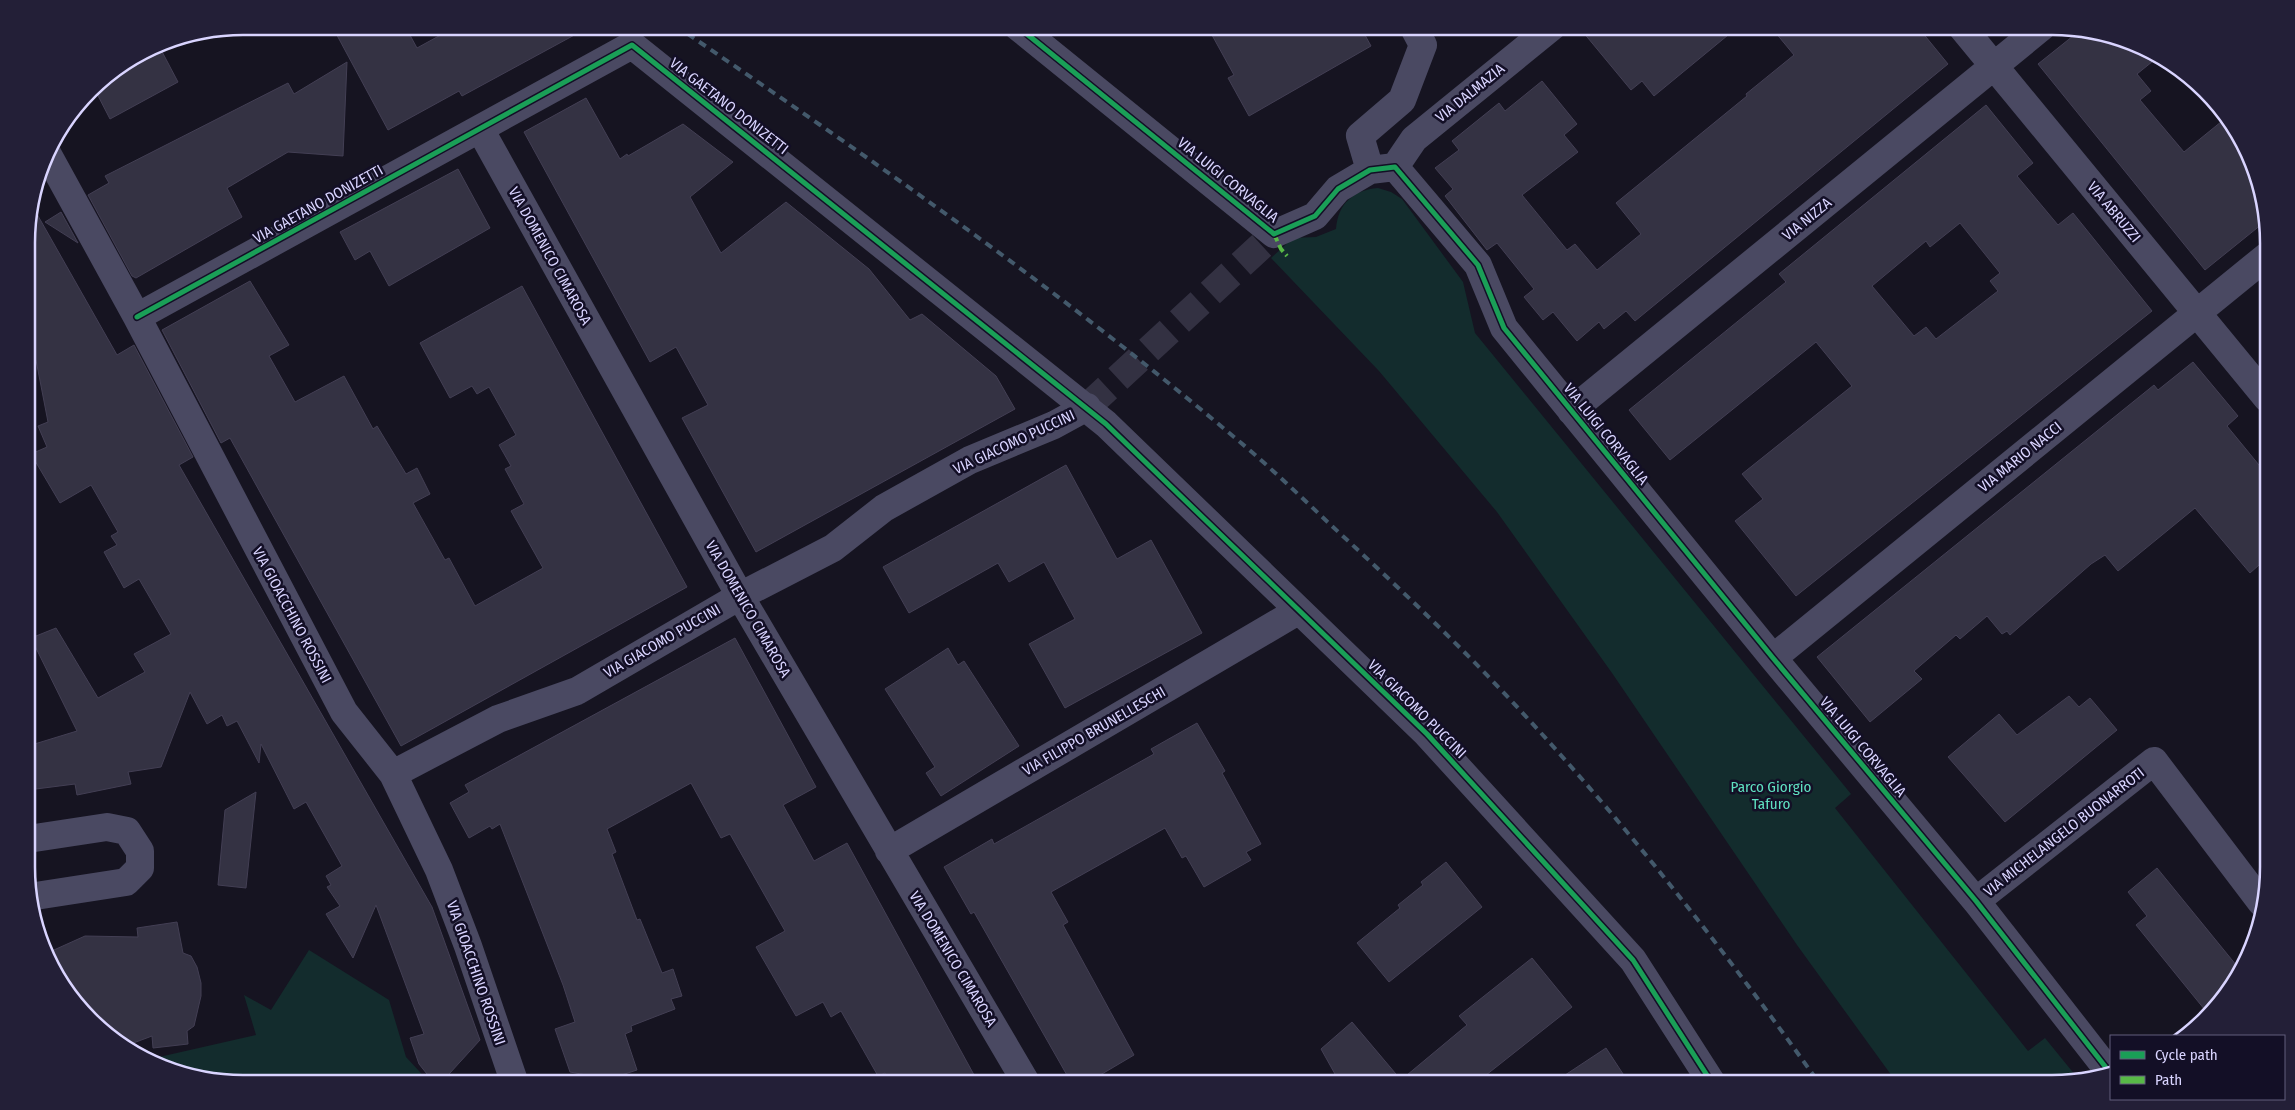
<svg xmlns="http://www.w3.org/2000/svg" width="2295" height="1110" viewBox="0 0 2295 1110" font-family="'Fira Sans Condensed',sans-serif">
  <rect width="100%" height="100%" fill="#161421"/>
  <path fill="#132c2d" d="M 1378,188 L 1391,192 L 1402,199 L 1463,282 L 1475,333 L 1851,794 L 1835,808 L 2028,1051 L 2045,1038 L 2080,1081 L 2066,1083 L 1897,1083 L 1797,945 L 1612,673 L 1497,512 L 1379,371 L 1271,258 L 1293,238 L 1316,237 L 1336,229 C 1338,204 1353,190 1378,188 Z
    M 309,950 L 389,1000 L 406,1057 L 431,1084 L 243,1084 L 146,1060 L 256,1035 L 244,995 L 271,1010 Z"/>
  <path fill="#343243" stroke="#433f54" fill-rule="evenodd" d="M 332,26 L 405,26 L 417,48 L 457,26 L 591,26 L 462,96 L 459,91 L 388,130 Z
    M 1207,26 L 1360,26 L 1371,46 L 1249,116 L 1228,78 L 1234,75 Z
    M 1578,26 L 1739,26 L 1654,96 L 1642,81 L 1631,90 Z
    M 1770,26 L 1917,26 L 1948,64 L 1635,321 L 1626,311 L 1604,329 L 1599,322 L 1577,341 L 1553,312 L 1543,320 L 1524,297 L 1534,289 L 1497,243 L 1487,250 L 1445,196 L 1453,189 L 1435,168 L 1459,150 L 1452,141 L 1499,103 L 1505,111 L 1542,81 L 1577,124 L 1564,135 L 1578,152 L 1522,195 L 1567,250 L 1575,244 L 1597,270 L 1641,234 L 1616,203 L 1747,96 L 1746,94 L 1794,55 Z
    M 2078,32 L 2148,48 L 2158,57 L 2137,74 L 2151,91 L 2140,100 L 2184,152 L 2227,117 L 2252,160 L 2267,220 L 2205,270 L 2038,64 Z
    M 158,44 L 178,82 L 110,119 L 94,88 L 100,80 Z
    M 347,62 L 343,156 L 288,152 L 227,188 L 242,217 L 136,278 L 132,276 L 88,195 L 109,183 L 105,176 L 288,83 L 294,94 Z
    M 586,98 L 620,159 L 627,154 L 628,156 L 683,124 L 733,162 L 690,197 L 721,253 L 786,202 L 869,269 L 910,320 L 922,314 L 996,376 L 1015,409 L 756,552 L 682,418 L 708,405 L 676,347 L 650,362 L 524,132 Z
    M 1986,105 L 2033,163 L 2017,176 L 2058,225 L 2073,213 L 2152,311 L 1796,596 L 1735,521 L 1763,499 L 1742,474 L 1852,386 L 1816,342 L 1670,460 L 1629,410 L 1786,282 L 1779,274 ZM 1960,223 L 2000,273 L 1990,281 L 1998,291 L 1936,339 L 1926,327 L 1914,336 L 1872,286 L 1926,241 L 1930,247 Z
    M 458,169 L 490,228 L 389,286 L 370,251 L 355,260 L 340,232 Z
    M 33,207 L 117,355 L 134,345 L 193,457 L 179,465 L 432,907 L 480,1040 L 440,1084 L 435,1084 L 419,1064 L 410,1038 L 424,1034 L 376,905 L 353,958 L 326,914 L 340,906 L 327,887 L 331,885 L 326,876 L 342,866 L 306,802 L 294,809 L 261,744 L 259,763 L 237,721 L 227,726 L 222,715 L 207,724 L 190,692 L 161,767 L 128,772 L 131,784 L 77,795 L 75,784 L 28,790 L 28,746 L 77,731 L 31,638 L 56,628 L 98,698 L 145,672 L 134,654 L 171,634 L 139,579 L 124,588 L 104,552 L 117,545 L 111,536 L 118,532 L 91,485 L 60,503 L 31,454 L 47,447 L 38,426 L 48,422 L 36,360 L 27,363 L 27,229 Z
    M 61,212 L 78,243 L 45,222 Z
    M 250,281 L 289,345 L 269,356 L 295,402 L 344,376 L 373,429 L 377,426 L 406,474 L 417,468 L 430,494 L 413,503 L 445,560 L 449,558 L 475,606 L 543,568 L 511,511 L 524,504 L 505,469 L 511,466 L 499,445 L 516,435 L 489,387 L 477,394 L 472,386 L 450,398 L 420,343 L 522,286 L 687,587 L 401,746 L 230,438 L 221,443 L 162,330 Z
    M 2193,362 L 2238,416 L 2227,426 L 2268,476 L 2268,557 L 2250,573 L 2195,508 L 2118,571 L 2105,555 L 2091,564 L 2010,635 L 2007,631 L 2002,634 L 1987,616 L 1960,639 L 1956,635 L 1914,671 L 1922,679 L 1870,722 L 1817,657 L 2154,385 L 2158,390 Z
    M 1066,465 L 1117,559 L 1151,540 L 1202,633 L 1065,708 L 1029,644 L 1075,619 L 1044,562 L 1009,582 L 998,563 L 909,613 L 883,567 Z
    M 735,638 L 816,787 L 783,805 L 814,861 L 847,843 L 979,1084 L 891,1084 L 885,1073 L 878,1076 L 841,1011 L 831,1017 L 823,1002 L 796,1016 L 756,947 L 785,931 L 730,834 L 721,838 L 691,783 L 607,829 L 616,852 L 612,854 L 637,920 L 640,919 L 662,973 L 673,969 L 682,996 L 671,999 L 675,1009 L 631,1026 L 632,1031 L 625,1034 L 637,1070 L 609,1079 L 570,1072 L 555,1029 L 575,1022 L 563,985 L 500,824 L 492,829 L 490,826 L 469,838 L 450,803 L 469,792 L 465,785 Z
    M 948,648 L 958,665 L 964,661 L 1019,746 L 941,796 L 926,773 L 935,767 L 885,689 Z
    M 2069,696 L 2079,707 L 2090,698 L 2117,730 L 2005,822 L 1948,757 L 1999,714 L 2017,735 Z
    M 1197,723 L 1225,771 L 1222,773 L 1261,844 L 1246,852 L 1251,860 L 1204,887 L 1186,856 L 1182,858 L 1165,828 L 1051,892 L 1068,922 L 1063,925 L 1134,1055 L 1085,1084 L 1072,1084 L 974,912 L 971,914 L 944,867 L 992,839 L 994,844 L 1154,754 L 1151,749 Z
    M 256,792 L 246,888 L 218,885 L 225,810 Z
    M 1446,862 L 1482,907 L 1389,982 L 1357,943 L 1400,908 L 1398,905 L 1423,885 L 1421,882 Z
    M 2157,868 L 2241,971 L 2215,1010 L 2209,1015 L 2136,925 L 2147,916 L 2128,892 Z
    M 177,922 L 183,953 L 191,956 L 197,967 L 201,983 L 201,996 L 194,1026 L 187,1031 L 188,1044 L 153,1048 L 152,1036 L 128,1045 L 71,999 L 45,954 L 85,936 L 138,937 L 137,928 Z
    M 1532,958 L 1572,1007 L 1476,1083 L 1340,1083 L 1321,1049 L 1352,1022 L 1401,1080 L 1467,1025 L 1459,1016 Z
    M 1606,1048 L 1629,1083 L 1553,1083 Z"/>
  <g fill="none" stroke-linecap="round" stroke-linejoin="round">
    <path stroke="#333142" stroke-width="28" stroke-dasharray="28 14" stroke-linecap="butt" d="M 1087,407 L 1274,234"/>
    <path stroke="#4a4962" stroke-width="28" d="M 1017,26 L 1274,234 L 1315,216 L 1338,189 L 1370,170 L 1395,167
      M 1961,26 L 2267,398
      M 480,129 L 740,596 L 1027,1084
      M 47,153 L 137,317 L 344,712 L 393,774 L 439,870 L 468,946 L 515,1084
      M 1395,167 L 1478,265 L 1504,328 L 1773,658 L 1976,901 L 2111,1074
      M 1395,167 L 1414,139 L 1553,26
      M 1370,170 L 1360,136 L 1402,100 L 1423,45 L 1413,26
      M 137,317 L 632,45 L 1106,424 L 1427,734 L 1633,960 L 1712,1083
      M 1571,411 L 2043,26
      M 1773,658 L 2267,256
      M 393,774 L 498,719 L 577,691 L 740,596 L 833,548 L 884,508 L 970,460 L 1054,425 L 1087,407
      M 28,839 L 107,827 L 127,831 L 140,851 L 140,868 L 126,882 L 29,897
      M 889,851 L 1298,611
      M 1976,901 L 2154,761 L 2261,902"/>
    <path stroke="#43596b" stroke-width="4" stroke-dasharray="8 6" stroke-linecap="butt" d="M 676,26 C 867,156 1057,288 1234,437 C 1268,465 1301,497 1333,527 C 1383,573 1433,620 1481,669 C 1605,797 1716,938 1819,1083"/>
    <path stroke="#58b947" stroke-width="4" stroke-dasharray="8 4" stroke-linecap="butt" d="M 1274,234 L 1281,249 L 1287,256"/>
    <defs>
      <path id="cycleway" d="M 1017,26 L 1274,234 L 1315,216 L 1338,189 L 1370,170 L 1395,167 L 1478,265 L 1504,328 L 1773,658 L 1976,901 L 2111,1074
        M 137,317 L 632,45 L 1106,424 L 1427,734 L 1633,960 L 1712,1083"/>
    </defs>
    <use href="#cycleway" stroke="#130f26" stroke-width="8"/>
    <use href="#cycleway" stroke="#1a9f57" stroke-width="5"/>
  </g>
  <g text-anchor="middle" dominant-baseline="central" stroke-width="5" stroke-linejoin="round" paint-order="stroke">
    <g font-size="15" fill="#d9d4ff" stroke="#130f26">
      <text transform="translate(1470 93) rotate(-39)">VIA DALMAZIA</text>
      <text transform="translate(729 106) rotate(38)">VIA GAETANO DONIZETTI</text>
      <text transform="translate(1228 180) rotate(39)">VIA LUIGI CORVAGLIA</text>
      <text transform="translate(318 204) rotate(-29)">VIA GAETANO DONIZETTI</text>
      <text transform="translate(2114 212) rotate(50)">VIA ABRUZZI</text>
      <text transform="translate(1807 219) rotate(-39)">VIA NIZZA</text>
      <text transform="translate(550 256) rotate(61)">VIA DOMENICO CIMAROSA</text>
      <text transform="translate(1606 434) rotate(51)">VIA LUIGI CORVAGLIA</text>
      <text transform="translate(1014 442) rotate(-25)">VIA GIACOMO PUCCINI</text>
      <text transform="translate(2020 457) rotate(-39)">VIA MARIO NACCI</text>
      <text transform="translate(748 609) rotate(60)">VIA DOMENICO CIMAROSA</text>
      <text transform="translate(292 615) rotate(62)">VIA GIOACCHINO ROSSINI</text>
      <text transform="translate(662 641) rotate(-30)">VIA GIACOMO PUCCINI</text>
      <text transform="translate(1417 709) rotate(45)">VIA GIACOMO PUCCINI</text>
      <text transform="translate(1094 731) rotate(-30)">VIA FILIPPO BRUNELLESCHI</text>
      <text transform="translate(1863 747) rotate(50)">VIA LUIGI CORVAGLIA</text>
      <text transform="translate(2064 832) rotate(-38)">VIA MICHELANGELO BUONARROTI</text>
      <text transform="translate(953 959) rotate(59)">VIA DOMENICO CIMAROSA</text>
      <text transform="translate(476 973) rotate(71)">VIA GIOACCHINO ROSSINI</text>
    </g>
    <g font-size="15" fill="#5fe0c0" stroke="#130f26">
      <text x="1771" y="787">Parco Giorgio<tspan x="1771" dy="17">Tafuro</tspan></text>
    </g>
  </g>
  <path d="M0 0H2295V1110H0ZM243 35H2052A208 208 0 0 1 2260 243V867A208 208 0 0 1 2052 1075H243A208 208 0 0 1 35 867V243A208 208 0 0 1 243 35Z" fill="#231f37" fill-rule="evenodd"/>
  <path fill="none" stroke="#d9d4ff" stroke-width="2.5" d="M243 35H2052A208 208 0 0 1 2260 243V867A208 208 0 0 1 2052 1075H243A208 208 0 0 1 35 867V243A208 208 0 0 1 243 35Z"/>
  <rect x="2110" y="1035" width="175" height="65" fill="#130f26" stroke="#625e7d"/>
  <rect x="2120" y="1051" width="25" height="8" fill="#1a9f57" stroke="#625e7d"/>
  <text x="2155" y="1060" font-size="15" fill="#d9d4ff">Cycle path</text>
  <rect x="2120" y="1076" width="25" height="8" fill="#58b947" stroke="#625e7d"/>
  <text x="2155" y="1085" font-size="15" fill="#d9d4ff">Path</text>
</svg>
